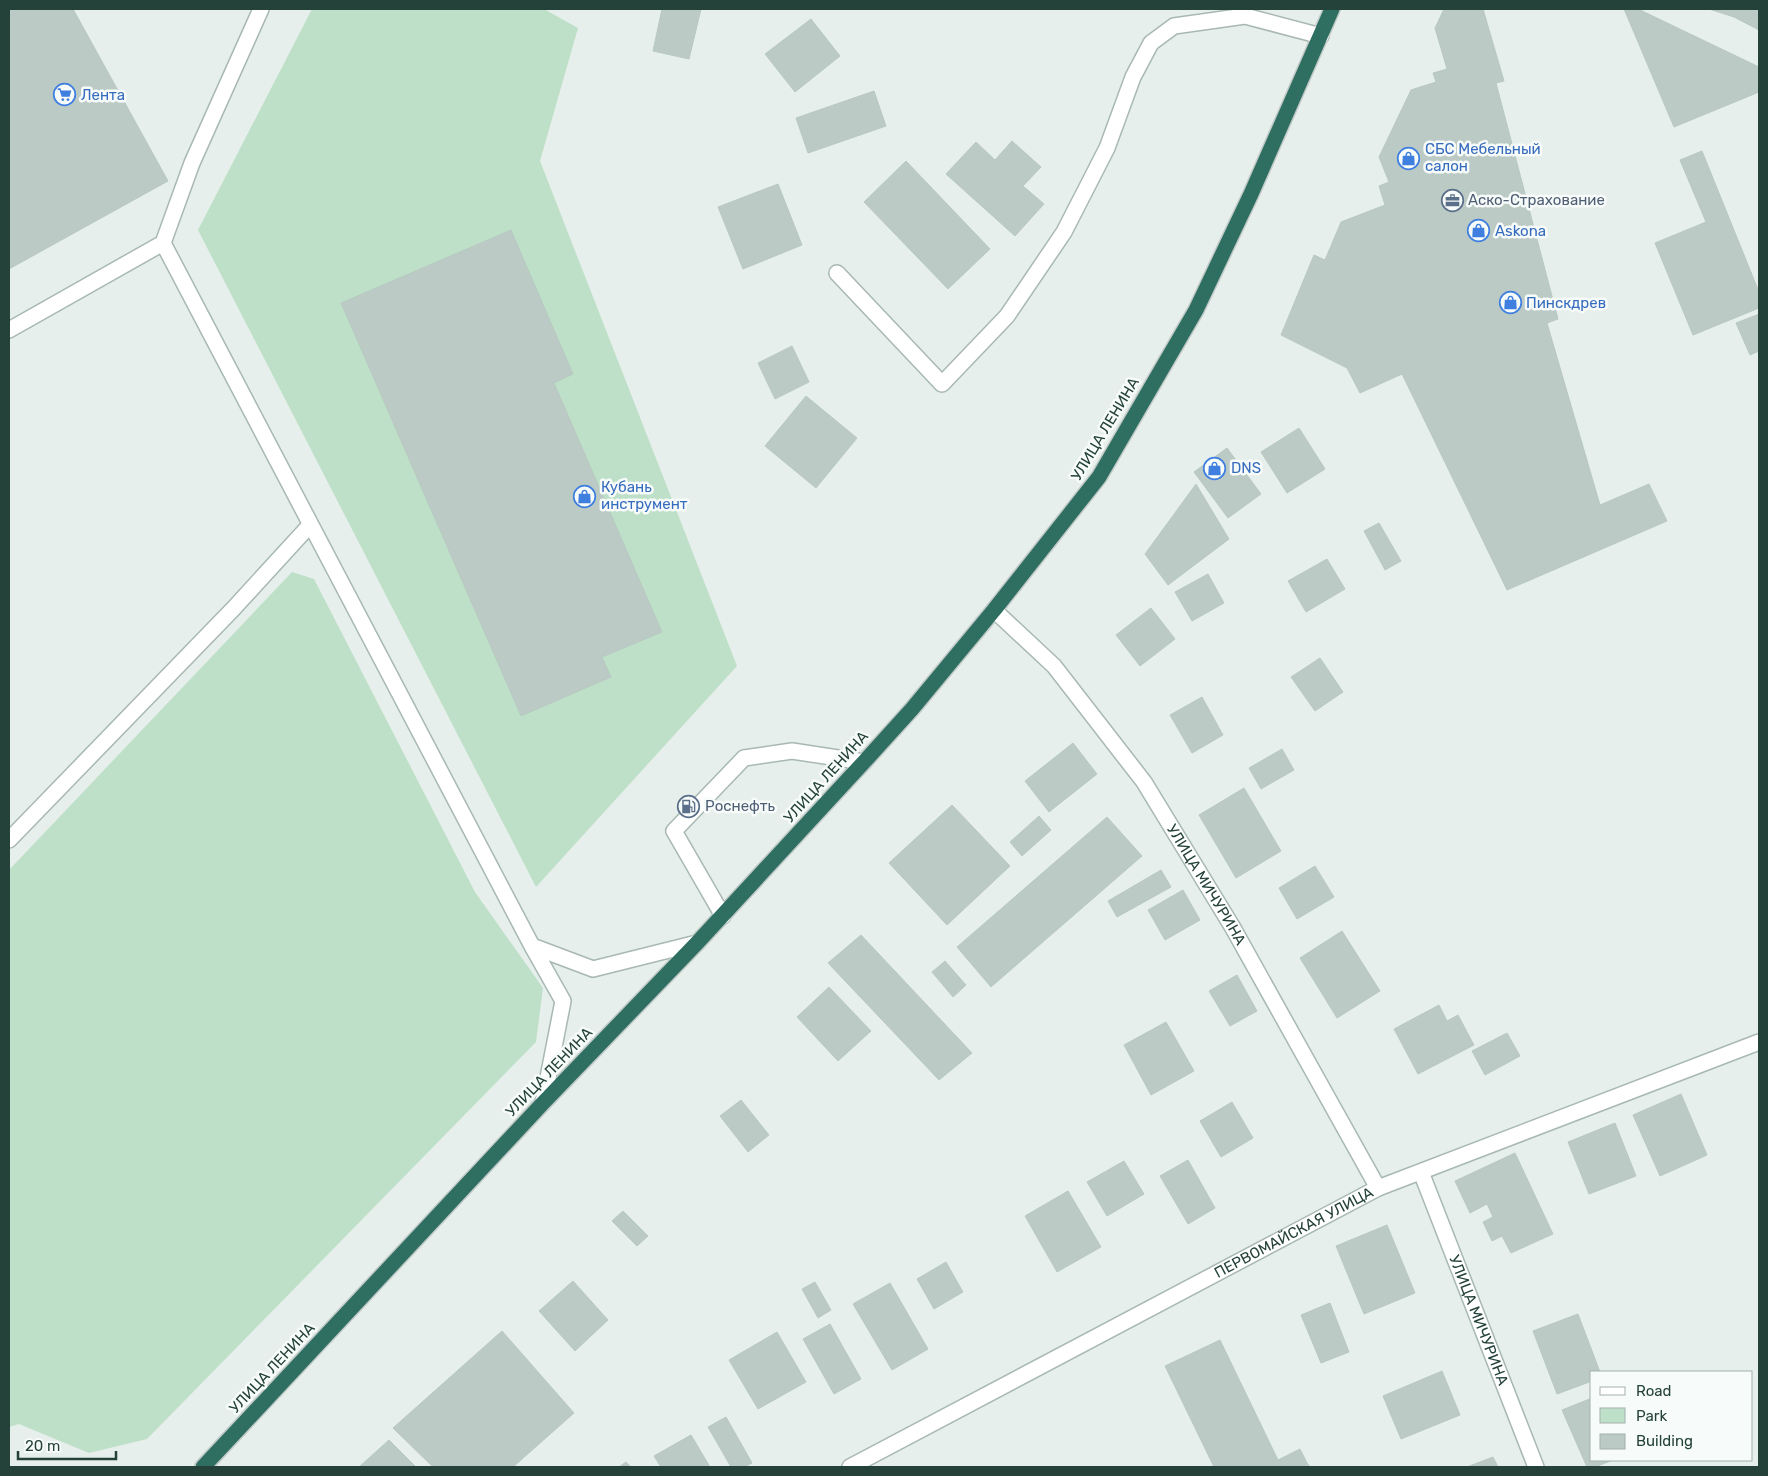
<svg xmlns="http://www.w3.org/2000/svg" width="1768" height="1476" viewBox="0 0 1768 1476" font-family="Rubik,sans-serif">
  <rect width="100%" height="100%" fill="#e6efeb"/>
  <path fill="#bfe0c8" d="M 312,9 L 544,9 L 578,28 L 540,161 L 737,666 L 536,887 L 198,230 Z
    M 292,572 L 314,579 L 475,892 L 543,988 L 536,1042 L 147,1439 L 89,1453 L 19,1424 L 9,1427 L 9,870 Z"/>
  <path fill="#bbcac4" stroke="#b8c9c2" d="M 9,9 L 73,9 L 168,181 L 9,269 Z
    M 662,9 L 701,9 L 689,59 L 653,51 Z
    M 1444,9 L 1483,9 L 1504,81 L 1496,83 L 1558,319 L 1547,323 L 1600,505 L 1649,484 L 1667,521 L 1507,590 L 1402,374 L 1360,393 L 1347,368 L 1281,335 L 1314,255 L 1325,260 L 1341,222 L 1385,205 L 1379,186 L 1389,182 L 1379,157 L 1411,90 L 1436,82 L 1433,73 L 1447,69 L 1435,28 Z
    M 1624,9 L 1638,9 L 1759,67 L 1759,92 L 1674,127 Z
    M 1709,9 L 1759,9 L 1759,30 L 1734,17 Z
    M 811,19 L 840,56 L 795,92 L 765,54 Z
    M 874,91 L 886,126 L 808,153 L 796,118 Z
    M 1012,141 L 1041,167 L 1023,186 L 1044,204 L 1015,236 L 946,174 L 976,142 L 995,160 Z
    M 1702,151 L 1759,292 L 1759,308 L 1693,335 L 1655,243 L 1706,222 L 1680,160 Z
    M 906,161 L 990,249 L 948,289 L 864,202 Z
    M 778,184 L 802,245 L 743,269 L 718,207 Z
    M 511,230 L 573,374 L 554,383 L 662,632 L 602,657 L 611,677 L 521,716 L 341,303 Z
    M 1759,314 L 1759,351 L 1750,355 L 1736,323 Z
    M 792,346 L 809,382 L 775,399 L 758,363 Z
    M 806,396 L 857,438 L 816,488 L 765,446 Z
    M 1299,428 L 1325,469 L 1287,493 L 1261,452 Z
    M 1227,448 L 1261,494 L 1228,518 L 1194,472 Z
    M 1196,484 L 1229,539 L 1168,585 L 1145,554 Z
    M 1379,523 L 1401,561 L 1385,570 L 1364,531 Z
    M 1327,559 L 1345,589 L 1306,612 L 1288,581 Z
    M 1208,574 L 1224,603 L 1192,621 L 1175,592 Z
    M 1151,608 L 1175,639 L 1140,666 L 1116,635 Z
    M 1320,658 L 1343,692 L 1315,711 L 1291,677 Z
    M 1202,697 L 1223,735 L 1192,753 L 1170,715 Z
    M 1073,743 L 1097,774 L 1049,812 L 1025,781 Z
    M 1282,749 L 1294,770 L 1261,789 L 1249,768 Z
    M 1244,788 L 1281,851 L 1236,878 L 1199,815 Z
    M 952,805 L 1010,866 L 947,925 L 889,863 Z
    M 1039,816 L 1051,830 L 1022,856 L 1010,842 Z
    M 1107,817 L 1142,856 L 991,987 L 957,947 Z
    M 1315,866 L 1334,897 L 1297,919 L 1279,888 Z
    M 1161,870 L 1171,887 L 1117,917 L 1108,901 Z
    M 1183,890 L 1200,920 L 1165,940 L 1148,910 Z
    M 1342,931 L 1380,991 L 1337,1018 L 1300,958 Z
    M 861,935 L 972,1053 L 939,1080 L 828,963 Z
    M 945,961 L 966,985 L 953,997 L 932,972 Z
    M 1237,975 L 1257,1011 L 1230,1026 L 1209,991 Z
    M 829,987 L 871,1031 L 838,1061 L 797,1017 Z
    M 1439,1005 L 1447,1021 L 1458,1015 L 1474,1045 L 1418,1074 L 1394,1029 Z
    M 1166,1022 L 1194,1071 L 1151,1095 L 1124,1045 Z
    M 1507,1033 L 1520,1056 L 1485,1075 L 1472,1051 Z
    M 1681,1094 L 1707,1155 L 1660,1176 L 1633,1115 Z
    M 741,1100 L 769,1135 L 748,1152 L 720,1116 Z
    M 1232,1102 L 1253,1138 L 1221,1157 L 1200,1121 Z
    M 1615,1123 L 1636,1176 L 1589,1194 L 1568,1142 Z
    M 1515,1153 L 1553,1234 L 1511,1253 L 1502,1236 L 1492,1241 L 1483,1222 L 1493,1217 L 1487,1204 L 1470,1213 L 1455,1181 Z
    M 1188,1160 L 1215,1208 L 1188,1224 L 1160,1176 Z
    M 1124,1161 L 1144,1194 L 1107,1216 L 1087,1182 Z
    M 1068,1191 L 1101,1247 L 1057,1272 L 1025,1216 Z
    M 623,1211 L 648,1236 L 637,1246 L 612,1221 Z
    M 1387,1225 L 1415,1293 L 1364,1314 L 1336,1246 Z
    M 946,1262 L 963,1292 L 934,1309 L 917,1279 Z
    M 573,1281 L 608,1320 L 575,1351 L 539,1311 Z
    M 815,1282 L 831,1310 L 818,1318 L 802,1289 Z
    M 890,1283 L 928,1349 L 892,1370 L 853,1304 Z
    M 1330,1303 L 1349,1352 L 1321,1363 L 1301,1315 Z
    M 1578,1314 L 1600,1372 L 1592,1372 L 1592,1381 L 1557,1394 L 1533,1331 Z
    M 830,1324 L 861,1379 L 834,1394 L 803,1339 Z
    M 502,1331 L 574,1413 L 513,1467 L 433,1467 L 393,1428 Z
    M 777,1332 L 806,1382 L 758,1409 L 729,1360 Z
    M 1220,1340 L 1278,1460 L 1300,1449 L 1307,1463 L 1298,1467 L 1214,1467 L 1165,1366 Z
    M 1442,1371 L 1460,1415 L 1401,1439 L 1383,1396 Z
    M 1592,1398 L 1592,1460 L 1613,1460 L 1595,1467 L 1587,1467 L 1562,1410 Z
    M 726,1417 L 752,1463 L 744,1467 L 731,1467 L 708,1427 Z
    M 691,1435 L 710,1467 L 661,1467 L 654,1456 Z
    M 389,1440 L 416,1467 L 359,1467 Z
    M 1493,1457 L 1498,1467 L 1467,1467 Z
    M 626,1462 L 631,1467 L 619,1467 Z
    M 1307,1463 L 1310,1467 L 1298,1467 Z"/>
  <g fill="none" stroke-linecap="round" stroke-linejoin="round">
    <defs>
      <path id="lane" d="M 163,243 L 192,163 L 261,9
        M 837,273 L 942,384 L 1007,316 L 1064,232 L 1107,148 L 1133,77 L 1151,43 L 1174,26 L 1245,16 L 1321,36
        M 9,330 L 163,243 L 532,946 L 563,1001 L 543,1103
        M 9,840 L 234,608 L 310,525
        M 723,916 L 674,831 L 744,758 L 792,751 L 864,762
        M 532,946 L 593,969 L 697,943"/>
      <g id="street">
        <path id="s1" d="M 994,610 L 1054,666 L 1144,782 L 1233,928 L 1378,1188"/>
        <path id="s2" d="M 1421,1172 L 1536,1467"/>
        <path id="s3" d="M 850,1467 L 1378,1188 L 1759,1042"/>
      </g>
      <path id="highway" d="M 203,1467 L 543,1103 L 697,943 L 864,762 L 912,709 L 994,610 L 1099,477 L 1196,310 L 1251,194 L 1332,9"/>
    </defs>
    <use href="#lane" stroke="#a8b8b2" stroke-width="18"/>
    <use href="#street" stroke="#a8b8b2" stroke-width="18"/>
    <use href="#highway" stroke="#c2cac8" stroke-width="18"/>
    <use href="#lane" stroke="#fff" stroke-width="15"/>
    <use href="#street" stroke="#fff" stroke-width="15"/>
    <use href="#highway" stroke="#2f6f62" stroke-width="15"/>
  </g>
  <defs>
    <symbol id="supermarket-ring" viewBox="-11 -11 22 22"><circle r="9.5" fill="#f7fbf9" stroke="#3f7fe0" stroke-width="1.5"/><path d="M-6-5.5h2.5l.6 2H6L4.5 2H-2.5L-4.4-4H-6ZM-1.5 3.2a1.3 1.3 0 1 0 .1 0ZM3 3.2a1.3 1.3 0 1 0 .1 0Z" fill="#3f7fe0"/></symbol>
    <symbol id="shop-ring" viewBox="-11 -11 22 22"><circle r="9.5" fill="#f7fbf9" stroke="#3f7fe0" stroke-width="1.5"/><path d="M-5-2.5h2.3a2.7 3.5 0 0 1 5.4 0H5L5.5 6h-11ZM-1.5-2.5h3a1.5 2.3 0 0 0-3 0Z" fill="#3f7fe0"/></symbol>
    <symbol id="office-ring" viewBox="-11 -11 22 22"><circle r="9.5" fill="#f7fbf9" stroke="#5c6f8a" stroke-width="1.5"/><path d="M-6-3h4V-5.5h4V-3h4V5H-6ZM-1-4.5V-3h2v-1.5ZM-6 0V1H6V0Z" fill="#5c6f8a"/></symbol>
    <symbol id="fuel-ring" viewBox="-11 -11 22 22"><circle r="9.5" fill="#f7fbf9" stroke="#5c6f8a" stroke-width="1.5"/><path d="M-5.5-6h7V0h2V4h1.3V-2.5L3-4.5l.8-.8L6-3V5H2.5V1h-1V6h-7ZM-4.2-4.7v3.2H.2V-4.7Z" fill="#5c6f8a"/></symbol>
  </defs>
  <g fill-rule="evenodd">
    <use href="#supermarket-ring" x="52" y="82" width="25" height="25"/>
    <use href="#shop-ring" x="1396" y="146" width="25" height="25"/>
    <use href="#office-ring" x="1440" y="188" width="25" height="25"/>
    <use href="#shop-ring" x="1466" y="218" width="25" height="25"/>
    <use href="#shop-ring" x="1498" y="290" width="25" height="25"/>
    <use href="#shop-ring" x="1202" y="456" width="25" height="25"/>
    <use href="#shop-ring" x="572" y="484" width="25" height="25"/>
    <use href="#fuel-ring" x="676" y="794" width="25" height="25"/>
  </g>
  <g text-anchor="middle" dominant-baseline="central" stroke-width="5" stroke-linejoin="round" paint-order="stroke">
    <g font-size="15" fill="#366cbe" stroke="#f7fbf9" text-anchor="start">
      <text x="81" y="95">Лента</text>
      <text x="1425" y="149">СБС Мебельный<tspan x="1425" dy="17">салон</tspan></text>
      <text x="1495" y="231">Askona</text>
      <text x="1526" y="303">Пинскдрев</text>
      <text x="1231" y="468">DNS</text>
      <text x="601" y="487">Кубань<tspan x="601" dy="17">инструмент</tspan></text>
    </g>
    <g font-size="15" fill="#4e5e75" stroke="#f7fbf9" text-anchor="start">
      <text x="1468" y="200">Аско-Страхование</text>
      <text x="705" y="806">Роснефть</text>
    </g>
    <g font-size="15" fill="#24423a" stroke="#f7fbf9">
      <text transform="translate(1105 429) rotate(-59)">УЛИЦА ЛЕНИНА</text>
      <text transform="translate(826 777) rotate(-48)">УЛИЦА ЛЕНИНА</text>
      <text stroke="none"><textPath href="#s1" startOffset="349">УЛИЦА МИЧУРИНА</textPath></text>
      <text transform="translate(549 1072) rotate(-46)">УЛИЦА ЛЕНИНА</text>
      <text stroke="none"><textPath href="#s3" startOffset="502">ПЕРВОМАЙСКАЯ УЛИЦА</textPath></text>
      <text stroke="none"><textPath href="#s2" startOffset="159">УЛИЦА МИЧУРИНА</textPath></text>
      <text transform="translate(272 1368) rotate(-47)">УЛИЦА ЛЕНИНА</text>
    </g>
  </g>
  <rect width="1768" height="1476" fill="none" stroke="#24423a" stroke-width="20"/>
  <rect x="1590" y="1371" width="162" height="90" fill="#f7fbf9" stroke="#a3b1ad"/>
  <rect x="1600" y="1387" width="25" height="8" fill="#ffffff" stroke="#a3b1ad"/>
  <text x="1636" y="1396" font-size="15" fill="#24423a">Road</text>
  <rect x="1600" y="1408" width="25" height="15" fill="#bfe0c8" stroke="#a3b1ad"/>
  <text x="1636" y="1421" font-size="15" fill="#24423a">Park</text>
  <rect x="1600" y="1434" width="25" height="15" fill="#bbcac4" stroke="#a3b1ad"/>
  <text x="1636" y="1446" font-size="15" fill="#24423a">Building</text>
  <path d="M18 1451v8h98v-8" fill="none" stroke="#24423a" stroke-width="2.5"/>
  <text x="25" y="1451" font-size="15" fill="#24423a" stroke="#f7fbf9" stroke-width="4" paint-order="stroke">20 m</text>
</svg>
